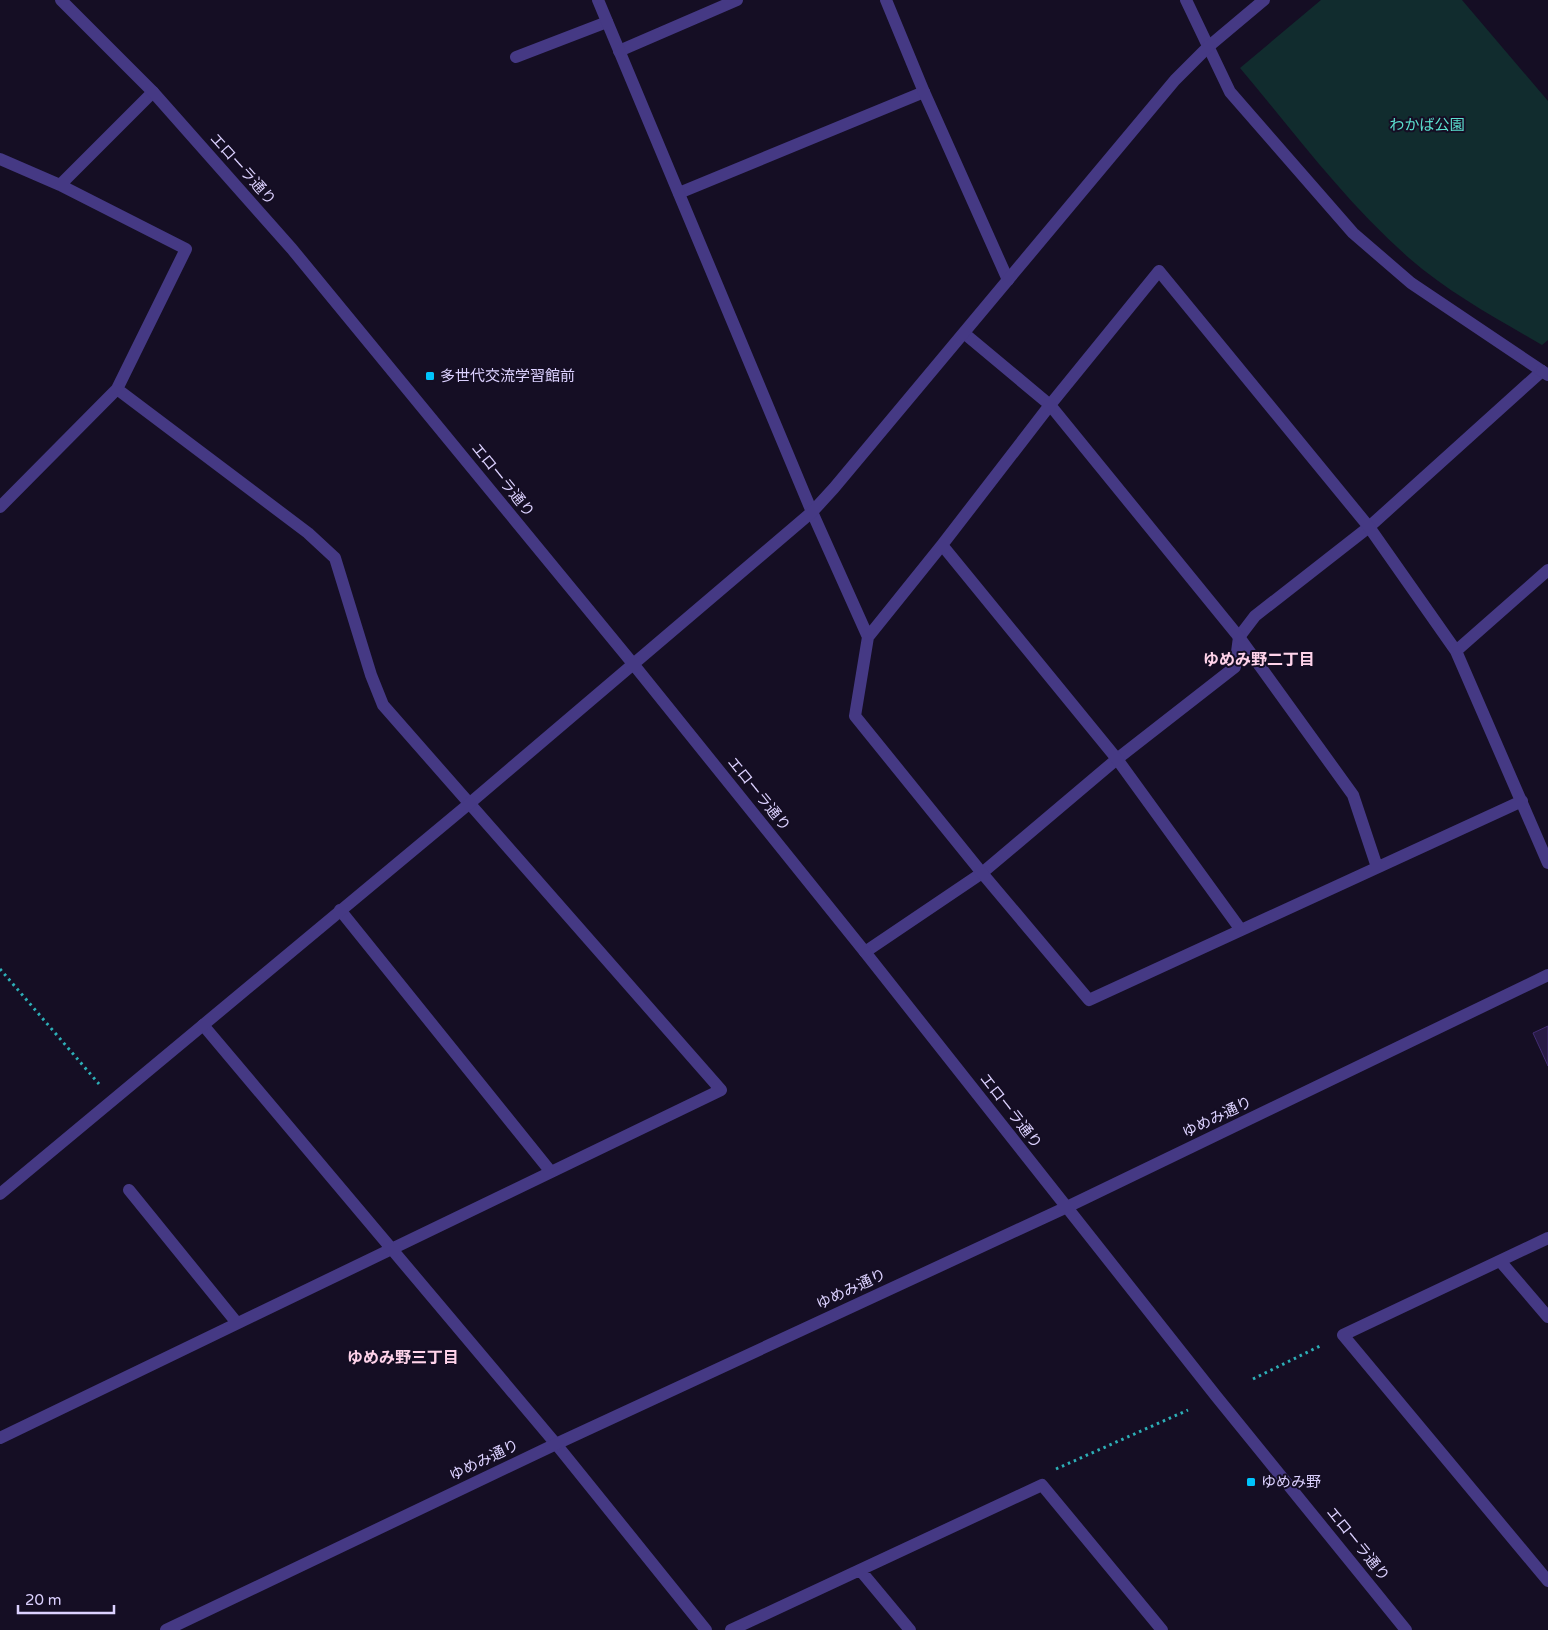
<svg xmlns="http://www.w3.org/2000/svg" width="1548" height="1630" viewBox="0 0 1548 1630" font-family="'Varela Round','Noto Sans JP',sans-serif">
  <rect width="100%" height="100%" fill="#150e24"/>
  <path fill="#112c2e" d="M 1321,0 L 1462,0 L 1548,101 L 1548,340 L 1542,345 C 1496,318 1449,293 1409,258 C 1345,202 1294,132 1240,68 Z"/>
  <path fill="#281a45" stroke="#422c72" d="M 1548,1026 L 1548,1066 L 1533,1033 Z"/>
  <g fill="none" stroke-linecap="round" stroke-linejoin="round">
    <path stroke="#2dafb7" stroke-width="3" stroke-dasharray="2.5 4" stroke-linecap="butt" d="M 0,969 L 99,1084
      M 1253,1379 L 1322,1345
      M 1056,1469 L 1188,1410"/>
    <path stroke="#453984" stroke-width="12" d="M 619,51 L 737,0
      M 516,57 L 607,22
      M 679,193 L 924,92
      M 865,952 L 982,873 L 1117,759 L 1235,667 L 1239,637 L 1255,616 L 1369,527 L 1542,371"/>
    <path stroke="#453984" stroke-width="12" d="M 598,0 L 812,512 L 868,637
      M 886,0 L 924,92 L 1008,280
      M 1186,0 L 1230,92 L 1353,233 L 1411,283 L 1542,371
      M 0,159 L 60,185 L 186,249 L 117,389 L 0,507
      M 60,185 L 153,92
      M 965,334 L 1050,405 L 1239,637 L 1353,795 L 1377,867
      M 942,545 L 1117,759 L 1241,930
      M 1456,651 L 1548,570
      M 1522,801 L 1089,1000 L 982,873 L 855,716 L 868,637 L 942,545 L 1050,405 L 1159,271 L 1369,527 L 1456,651 L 1548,863
      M 340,910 L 551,1172
      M 203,1025 L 556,1444 L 706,1630
      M 129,1190 L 237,1323
      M 1548,1238 L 1343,1335 L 1548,1581
      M 1500,1261 L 1548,1317
      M 0,1438 L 721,1090 L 383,705 L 371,675 L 335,558 L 308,533 L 117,389
      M 860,1570 L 910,1630
      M 731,1630 L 1042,1485 L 1162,1630"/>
    <path stroke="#453984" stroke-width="12" d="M 61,0 L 153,92 L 292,249 L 634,665 L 865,952 L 1216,1396 L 1406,1630
      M 1542,371 L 1548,375
      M 0,1194 L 470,803 L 812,512 L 834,488 L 1175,80 L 1208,47 L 1264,0
      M 166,1630 L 556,1444 L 1067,1207 L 1548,975"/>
  </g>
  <g fill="#00c4fc" stroke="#150e24" stroke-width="2">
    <rect x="425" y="371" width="10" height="10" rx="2.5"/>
    <rect x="1246" y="1477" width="10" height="10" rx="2.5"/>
  </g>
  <g text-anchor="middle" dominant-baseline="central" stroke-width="4" stroke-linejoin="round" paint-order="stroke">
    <g font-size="15" fill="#5ce1d0" stroke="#150e24">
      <text x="1427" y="125">わかば公園</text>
    </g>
    <g font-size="15" fill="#dcd1ff" stroke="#150e24">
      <text transform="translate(243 169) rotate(48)">エローラ通り</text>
      <text transform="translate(503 480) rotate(51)">エローラ通り</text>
      <text transform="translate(759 794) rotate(51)">エローラ通り</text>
      <text transform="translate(1011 1111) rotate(52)">エローラ通り</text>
      <text transform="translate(1217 1117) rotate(-26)">ゆめみ通り</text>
      <text transform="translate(851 1289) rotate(-25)">ゆめみ通り</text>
      <text transform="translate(484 1460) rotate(-26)">ゆめみ通り</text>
      <text transform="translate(1358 1544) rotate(51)">エローラ通り</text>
    </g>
    <g font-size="15" fill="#dcd1ff" stroke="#150e24" text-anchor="start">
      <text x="440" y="376">多世代交流学習館前</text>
      <text x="1261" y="1482">ゆめみ野</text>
    </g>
    <g font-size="16" font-weight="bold" fill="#ffd3ea" stroke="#150e24">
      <text x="1259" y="660">ゆめみ野二丁目</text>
      <text x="403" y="1358">ゆめみ野三丁目</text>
    </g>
  </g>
  <path d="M18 1605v8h96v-8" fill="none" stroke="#dcd1ff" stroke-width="2.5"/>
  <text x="25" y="1605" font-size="15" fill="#dcd1ff" stroke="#150e24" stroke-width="4" paint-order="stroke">20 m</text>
</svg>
